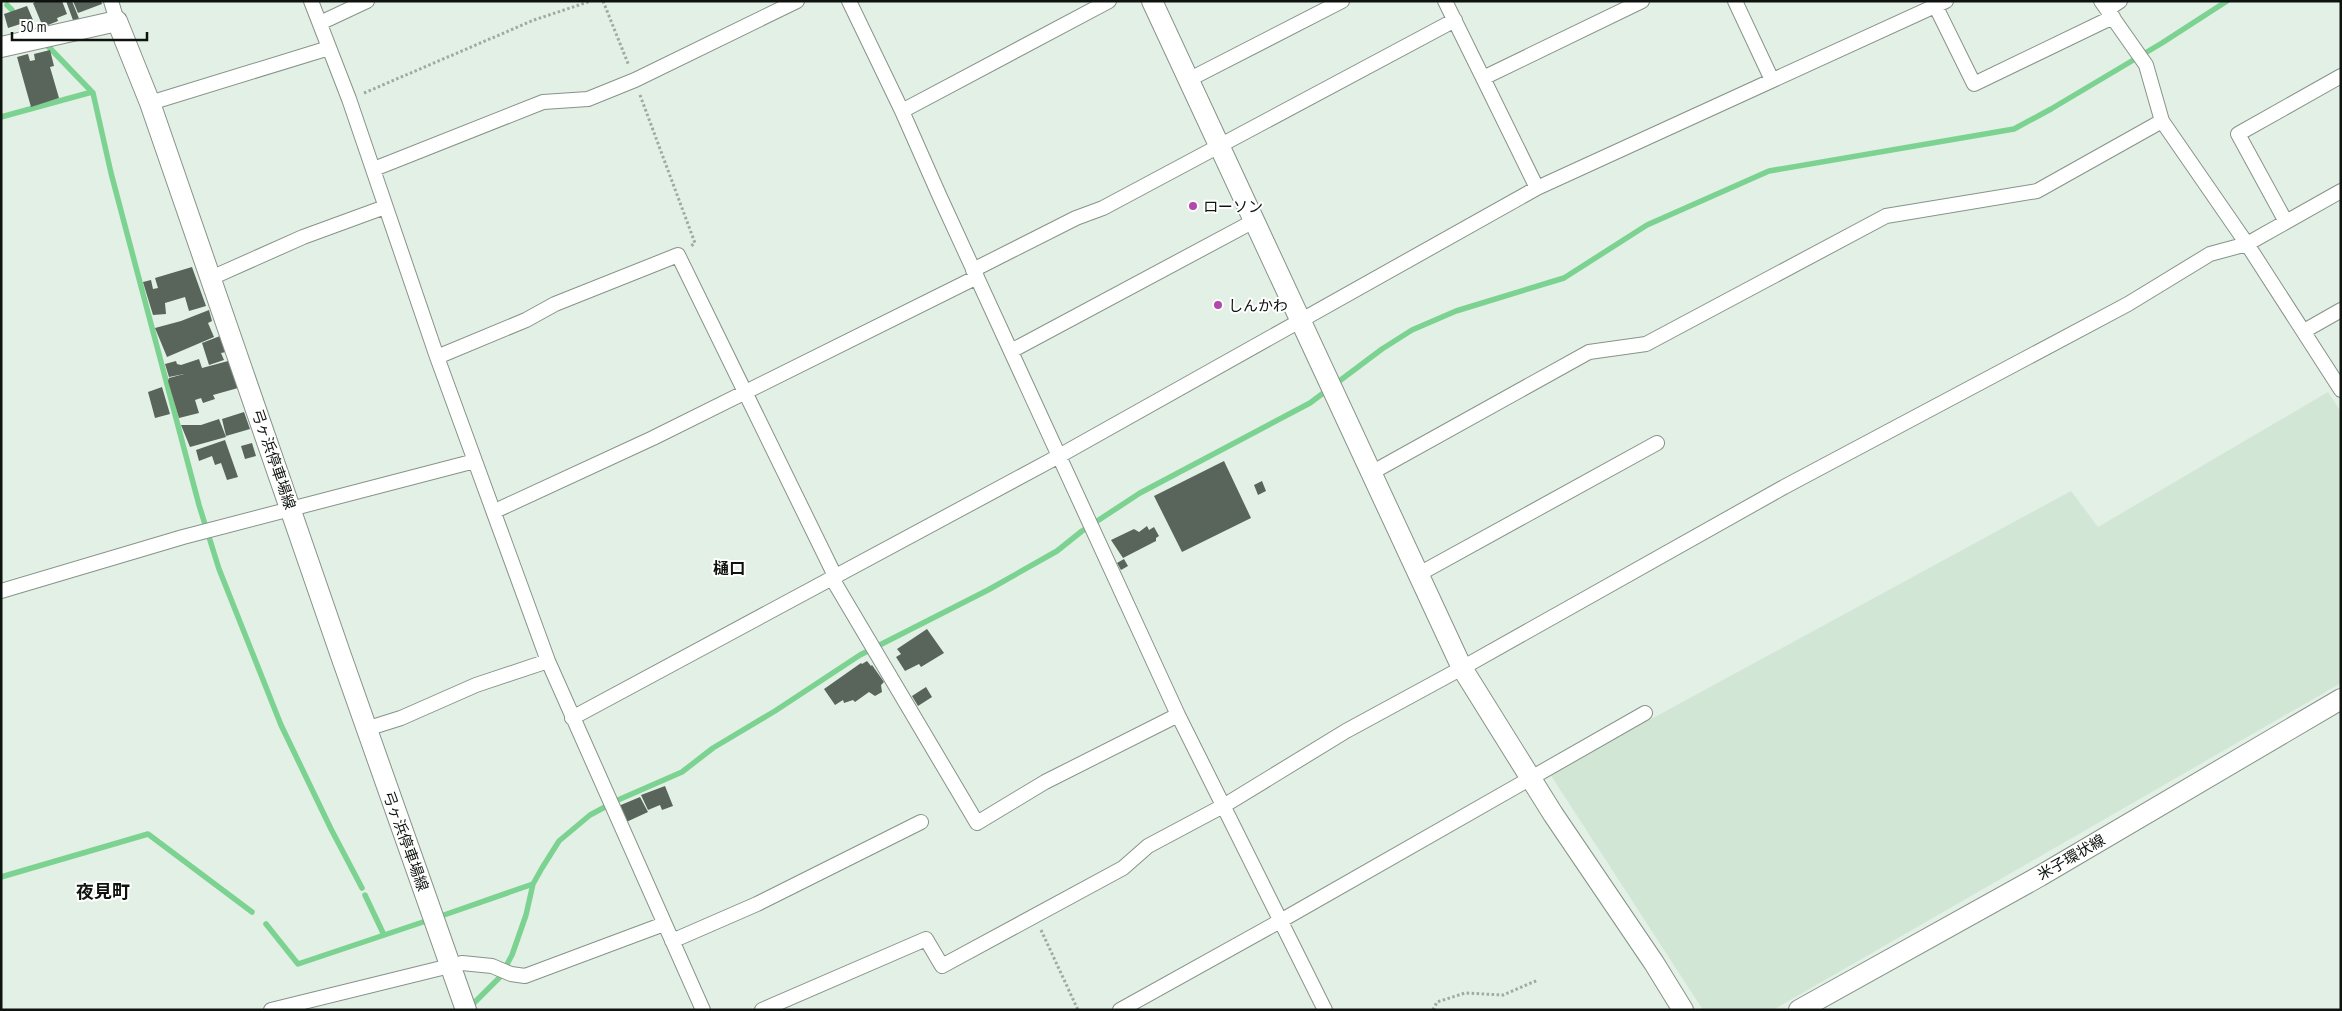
<svg xmlns="http://www.w3.org/2000/svg" width="2342" height="1011" viewBox="0 0 2342 1011" font-family="'PT Sans Narrow','Noto Sans JP',sans-serif">
  <rect width="100%" height="100%" fill="#e3f0e5"/>
  <path fill="#d2e6d5" d="M 2328,392 L 2341,412 L 2341,683 L 1773,1010 L 1703,1010 L 1550,774 L 2071,491 L 2098,527 Z"/>
  <g fill="none" stroke-linecap="round" stroke-linejoin="round">
    <path stroke="#7cd391" stroke-width="5.5" d="M 7,5 L 12,10
      M 28,27 L 36,35
      M 43,41 L 93,93 L 111,173 L 199,505 L 219,569 L 281,725 L 331,829 L 362,888
      M 1,117 L 92,92
      M 1,877 L 148,834 L 252,912
      M 365,895 L 384,935
      M 444,915 L 533,884
      M 266,924 L 298,964 L 423,922
      M 506,966 L 512,955 L 526,915 L 533,884 L 542,868 L 559,841 L 590,815 L 618,800 L 682,772 L 713,748 L 775,711 L 860,655 L 988,590 L 1057,551 L 1082,531 L 1140,493 L 1310,403 L 1382,349 L 1412,330 L 1456,311 L 1564,278 L 1647,225 L 1769,171 L 2014,129 L 2051,109 L 2162,43 L 2227,1
      M 474,1003 L 500,977"/>
  </g>
  <path fill="#59655b" d="M 38,1 L 62,1 L 67,14 L 57,18 L 58,21 L 43,27 L 33,3 Z
    M 66,1 L 72,1 L 80,21 L 74,23 Z
    M 73,1 L 101,1 L 102,4 L 78,13 Z
    M 27,6 L 33,20 L 8,28 L 4,14 Z
    M 50,50 L 54,66 L 50,67 L 59,98 L 31,107 L 17,57 L 28,54 L 30,61 L 35,60 L 34,54 Z
    M 192,267 L 206,306 L 189,311 L 185,297 L 165,303 L 166,314 L 153,315 L 143,282 L 151,280 L 153,289 L 158,288 L 155,278 Z
    M 209,310 L 212,321 L 208,323 L 214,337 L 167,357 L 155,328 L 181,321 Z
    M 220,336 L 226,352 L 221,353 L 224,360 L 209,365 L 202,343 Z
    M 199,359 L 202,368 L 228,361 L 238,388 L 213,395 L 215,399 L 203,403 L 201,398 L 195,400 L 199,413 L 179,418 L 168,381 L 169,378 L 184,374 L 169,377 L 165,364 L 176,361 L 177,364 L 181,365 Z
    M 162,387 L 170,414 L 155,418 L 148,392 Z
    M 244,412 L 250,429 L 226,436 L 222,419 Z
    M 219,419 L 226,437 L 190,447 L 181,425 L 201,425 Z
    M 225,440 L 238,477 L 227,480 L 221,463 L 215,465 L 212,456 L 199,461 L 196,450 Z
    M 252,443 L 256,456 L 245,459 L 241,446 Z
    M 1224,461 L 1251,518 L 1182,552 L 1154,496 Z
    M 1262,481 L 1266,491 L 1258,495 L 1254,485 Z
    M 1147,526 L 1149,530 L 1154,527 L 1159,536 L 1156,538 L 1156,541 L 1123,558 L 1111,540 L 1134,529 L 1139,532 Z
    M 1124,559 L 1128,566 L 1121,570 L 1117,563 Z
    M 927,629 L 944,653 L 921,667 L 919,664 L 905,671 L 896,657 L 901,654 L 897,649 Z
    M 867,661 L 871,666 L 872,665 L 884,682 L 881,685 L 882,692 L 875,696 L 869,692 L 855,702 L 853,700 L 844,703 L 843,700 L 835,705 L 824,689 L 861,663 L 862,664 Z
    M 926,687 L 932,697 L 918,706 L 912,696 Z
    M 665,786 L 673,806 L 662,810 L 660,805 L 648,810 L 641,795 Z
    M 640,797 L 648,812 L 622,824 L 616,807 Z"/>
  <g fill="none" stroke-linecap="round" stroke-linejoin="round">
    <defs>
      <path id="street" d="M 111,1 L 117,21
        M 311,1 L 349,99 L 437,357 L 548,661 L 703,1010
        M 849,1 L 902,111 L 940,197 L 1178,715 L 1325,1010
        M 1445,1 L 1483,78
        M 1735,1 L 1772,80
        M 1933,1 L 1974,84 L 2113,17
        M 2101,1 L 2146,65 L 2162,121 L 2247,244 L 2341,390
        M 2108,9 L 2120,1
        M 320,23 L 367,1
        M 1188,80 L 1342,1
        M 150,103 L 329,48
        M 902,111 L 1109,1
        M 374,169 L 543,102 L 588,99 L 635,80 L 797,1
        M 1537,188 L 1483,78 L 1642,1
        M 2286,222 L 2238,134 L 2341,76
        M 973,270 L 1076,218 L 1103,208 L 1455,20
        M 211,278 L 303,237 L 385,207
        M 2304,331 L 2341,310
        M 1011,351 L 1254,221
        M 437,357 L 526,320 L 555,304 L 678,255 L 836,578
        M 1371,473 L 1589,352 L 1646,344 L 1886,216 L 2037,191 L 2162,121
        M 495,511 L 653,438 L 977,277
        M 1419,574 L 1657,443
        M 833,580 L 977,823 L 1045,782 L 1178,715
        M 1,591 L 183,537 L 475,461
        M 572,718 L 1059,456 L 1537,188 L 1946,1
        M 366,729 L 401,718 L 476,685 L 548,661
        M 672,941 L 757,904 L 921,822
        M 271,1010 L 462,963 L 492,966 L 511,974 L 525,976 L 664,924
        M 762,1010 L 926,939 L 942,966 L 1123,868 L 1148,846 L 1225,805 L 1346,731 L 1462,668 L 1784,487 L 2128,304 L 2210,254 L 2247,244 L 2341,191
        M 1120,1010 L 1282,920 L 1645,713"/>
      <path id="secondary" d="M 1152,1 L 1462,668 L 1553,814 L 1654,963 L 1683,1010
        M 1,47 L 117,21 L 150,103 L 340,653 L 466,1010
        M 1799,1010 L 2040,876 L 2341,699"/>
    </defs>
    <use href="#street" stroke="#879389" stroke-width="16"/>
    <use href="#secondary" stroke="#879389" stroke-width="22"/>
    <path stroke="#9faaa1" stroke-width="3" stroke-dasharray="2.5 2.5" stroke-linecap="butt" d="M 603,1 L 629,66
      M 364,93 L 534,20 L 591,1
      M 640,95 L 695,243 L 691,246
      M 1041,930 L 1078,1010
      M 1433,1010 L 1437,1002 L 1465,993 L 1503,995 L 1538,980"/>
    <use href="#street" stroke="#fff" stroke-width="14"/>
    <use href="#secondary" stroke="#fff" stroke-width="20"/>
  </g>
  <g fill="#b349ab" stroke="#fff" stroke-width="2">
    <circle cx="1193" cy="206" r="5"/>
    <circle cx="1218" cy="305" r="5"/>
  </g>
  <g text-anchor="middle" dominant-baseline="central" stroke-width="4" stroke-linejoin="round" paint-order="stroke">
    <g font-size="15" fill="#0e130f" stroke="#fff" text-anchor="start">
      <text x="1203" y="206">ローソン</text>
      <text x="1228" y="305">しんかわ</text>
    </g>
    <g font-size="15" fill="#0e130f" stroke="#fff">
      <text transform="translate(274 459) rotate(71)">弓ヶ浜停車場線</text>
      <text transform="translate(406 841) rotate(70)">弓ヶ浜停車場線</text>
      <text transform="translate(2071 857) rotate(-30)">米子環状線</text>
    </g>
    <g font-size="16" font-weight="bold" fill="#0e130f" stroke="#fff">
      <text x="729" y="568">樋口</text>
    </g>
    <g font-size="18" font-weight="bold" fill="#0e130f" stroke="#fff">
      <text x="103" y="891">夜見町</text>
    </g>
  </g>
  <rect width="2342" height="1011" fill="none" stroke="#0e130f" stroke-width="5"/>
  <path d="M12 32v8h135v-8" fill="none" stroke="#0e130f" stroke-width="2.5"/>
  <text x="20" y="32" font-size="15" fill="#0e130f" stroke="#ffffff" stroke-width="4" paint-order="stroke">50 m</text>
</svg>
